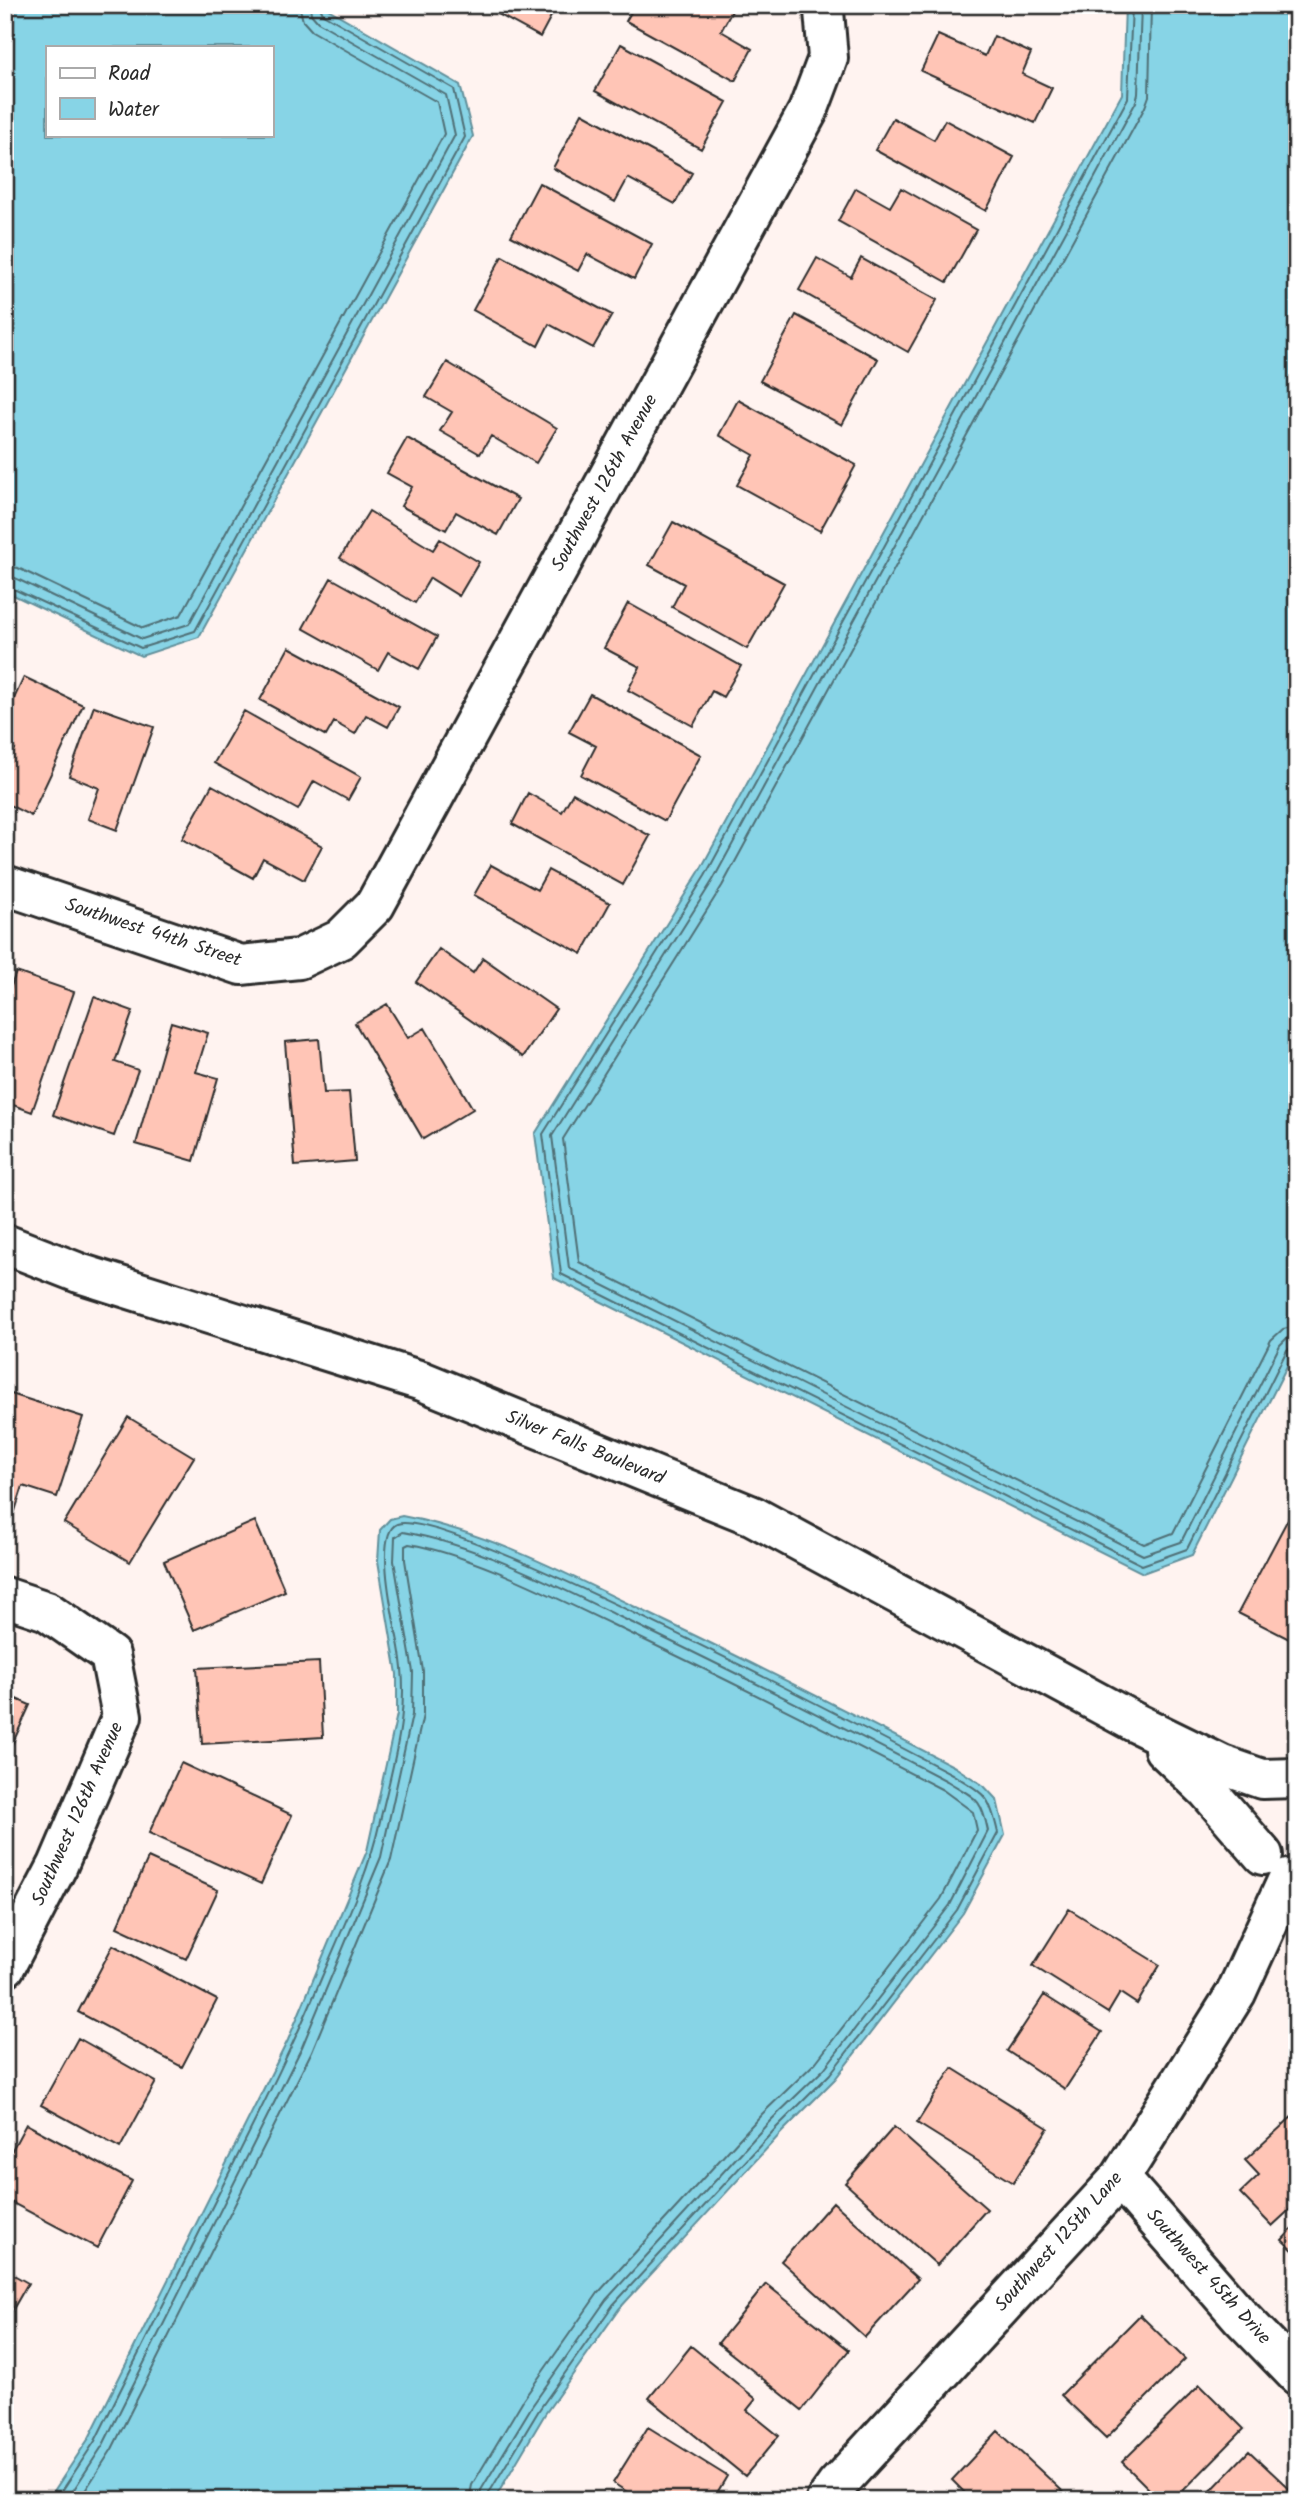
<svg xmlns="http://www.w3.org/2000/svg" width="1302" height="2505" viewBox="0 0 1302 2505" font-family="Kalam,sans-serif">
  <rect width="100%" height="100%" fill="#fff3f0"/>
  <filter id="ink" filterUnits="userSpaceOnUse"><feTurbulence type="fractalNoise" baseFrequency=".0143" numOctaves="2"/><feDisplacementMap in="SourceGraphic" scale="14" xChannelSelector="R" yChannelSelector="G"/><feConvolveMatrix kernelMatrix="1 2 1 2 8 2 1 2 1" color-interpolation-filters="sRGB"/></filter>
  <g filter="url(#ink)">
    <path fill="#87d4e6" stroke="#62909b" stroke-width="2" fill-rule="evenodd" d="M 16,5 L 321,5 L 460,85 L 473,136 L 199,637 L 141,656 L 5,591 L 5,24 ZM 47,47 L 271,47 L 271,135 L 47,135 Z
      M 1125,5 L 1271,5 L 1297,19 L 1297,1346 L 1192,1555 L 1143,1573 L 554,1278 L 535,1134 L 699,872 L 1122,94 Z
      M 402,1516 C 483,1531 560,1570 633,1606 C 742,1657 849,1712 955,1767 L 984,1786 L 997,1800 L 1005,1835 L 963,1913 L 835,2079 L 782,2132 L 619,2309 L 545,2414 L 494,2500 L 48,2500 L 89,2438 L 288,2040 L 367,1851 L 397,1714 L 397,1674 L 378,1561 L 380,1530 L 390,1519 Z"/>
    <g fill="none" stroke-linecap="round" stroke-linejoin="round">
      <path stroke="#506f76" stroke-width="2" d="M 1132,5 L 1128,98 L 705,876 L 543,1134 L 561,1274 L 1142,1565 L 1187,1549 L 1287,1350 L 1297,1345
        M 1141,5 L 1138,94 L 1136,102 L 713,880 L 552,1136 L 569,1268 L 1143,1555 L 1181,1542 L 1280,1345 L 1287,1338 L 1297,1336
        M 1151,5 L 1149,96 L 1145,107 L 722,886 L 563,1139 L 579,1262 L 1144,1544 L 1173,1533 L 1271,1340 L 1283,1329 L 1297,1326
        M 5,566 L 18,568 L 143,628 L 181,615 L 444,134 L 437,102 L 312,31 L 303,21 L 299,5
        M 5,576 L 15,578 L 142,639 L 189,624 L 455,135 L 446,95 L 318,22 L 311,14 L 310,5
        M 5,585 L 141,648 L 195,631 L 465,137 L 454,89 L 323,14 L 319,5
        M 56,2500 L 95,2441 C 137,2357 179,2273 221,2189 C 256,2119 291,2051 321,1979 C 343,1927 368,1876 380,1821 C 394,1759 411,1711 399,1647 C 395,1625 373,1534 397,1524 C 445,1506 881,1737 952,1774 C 985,1795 989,1793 998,1833 L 957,1910 L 830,2074 L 777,2127 L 613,2305 L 539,2410 L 489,2493 L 488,2500
        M 67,2500 L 103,2445 L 302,2047 L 381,1857 L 412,1715 L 413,1672 L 394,1561 L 395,1537 L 403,1532 C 477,1545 553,1584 620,1617 C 730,1669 839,1725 947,1781 C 976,1799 981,1797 988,1831 L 950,1905 L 824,2069 L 770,2121 L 606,2300 L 532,2406 L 481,2490 L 479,2500
        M 79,2500 L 112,2449 L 312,2051 L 391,1860 L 423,1715 L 423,1671 L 405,1560 L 405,1546 L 409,1544 C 472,1555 552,1596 611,1624 C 722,1677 833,1733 943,1790 L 973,1812 L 977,1830 L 941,1899 L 816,2062 L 762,2114 L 598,2293 L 523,2400 L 472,2485 L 469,2500"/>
    </g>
    <path fill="#ffc5b6" stroke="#2b2b2b" stroke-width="2" d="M 488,5 L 557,5 L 540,37 L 487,8 Z
      M 635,5 L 721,5 L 732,11 L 721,31 L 752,49 L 735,81 L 626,21 Z
      M 938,35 L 985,56 L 994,36 L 1031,53 L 1022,74 L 1052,88 L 1035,123 L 921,71 Z
      M 621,44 L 727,102 L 701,149 L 595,91 Z
      M 582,113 L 692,173 L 675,204 L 628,178 L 615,202 L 553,168 Z
      M 893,118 L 934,140 L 945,120 L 1014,157 L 986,211 L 875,150 Z
      M 539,183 L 652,244 L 634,279 L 587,254 L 578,271 L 511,236 Z
      M 856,188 L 890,207 L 901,188 L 976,230 L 947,282 L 838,221 Z
      M 502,256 L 612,315 L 593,348 L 549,324 L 538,346 L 473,310 Z
      M 817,258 L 851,277 L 861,258 L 937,300 L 908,352 L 799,290 Z
      M 796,315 L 878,359 L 842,425 L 760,381 Z
      M 447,362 L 557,428 L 536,463 L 491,436 L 480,454 L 440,431 L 452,412 L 426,397 Z
      M 738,400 L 856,465 L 820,531 L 737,485 L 754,455 L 719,435 Z
      M 407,438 L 518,499 L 498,535 L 456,512 L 446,530 L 401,506 L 412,487 L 387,473 Z
      M 369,511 L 433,550 L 440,539 L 479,562 L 459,596 L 430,578 L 415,603 L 340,558 Z
      M 673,522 L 784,583 L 747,649 L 672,607 L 684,584 L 649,565 Z
      M 331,578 L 437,637 L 419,669 L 388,652 L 378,670 L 303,628 Z
      M 628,603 L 741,666 L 723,697 L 712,691 L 693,726 L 628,690 L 640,667 L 604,648 Z
      M 289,647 L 399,707 L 388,727 L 366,715 L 355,734 L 334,722 L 326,736 L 260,700 Z
      M 24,677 L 83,705 L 31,816 L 5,803 L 5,769 L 15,749 L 5,744 L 5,718 Z
      M 590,694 L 701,755 L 665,821 L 581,775 L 596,746 L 569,732 Z
      M 94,706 L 154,727 L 117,830 L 88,819 L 99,788 L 69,776 Z
      M 244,711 L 361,777 L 348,800 L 314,781 L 298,810 L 214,763 Z
      M 212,785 L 322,846 L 304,880 L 263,858 L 253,878 L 182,839 Z
      M 528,793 L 562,812 L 573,793 L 650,836 L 623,885 L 512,824 Z
      M 491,865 L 537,890 L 548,870 L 610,903 L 582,954 L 474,895 Z
      M 439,949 L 473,973 L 483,958 L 556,1009 L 523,1057 L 416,982 Z
      M 16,972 L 74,992 L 32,1112 L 5,1102 L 5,1004 Z
      M 94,997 L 133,1011 L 115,1062 L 138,1070 L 114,1136 L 53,1115 Z
      M 387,1004 L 408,1038 L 425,1028 L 473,1109 L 423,1139 L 355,1023 Z
      M 171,1022 L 208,1033 L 196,1072 L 218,1078 L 194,1161 L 136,1144 Z
      M 319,1039 L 324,1093 L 349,1092 L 355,1161 L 295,1166 L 285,1042 Z
      M 8,1393 L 83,1417 L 57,1497 L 23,1486 L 15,1511 L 5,1507 L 5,1401 Z
      M 128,1417 L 194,1457 L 130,1562 L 64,1523 Z
      M 1297,1502 L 1297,1643 L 1238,1613 Z
      M 255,1521 L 285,1591 L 194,1630 L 164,1561 Z
      M 319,1662 L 323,1737 L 202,1744 L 197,1668 Z
      M 5,1694 L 30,1705 L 5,1760 Z
      M 181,1763 L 292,1815 L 261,1884 L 149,1833 Z
      M 148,1858 L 218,1890 L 186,1959 L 117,1927 Z
      M 1069,1909 L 1160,1965 L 1137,2004 L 1120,1993 L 1108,2013 L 1033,1966 Z
      M 113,1945 L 217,2000 L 182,2067 L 78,2012 Z
      M 1044,1995 L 1102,2032 L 1065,2089 L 1007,2051 Z
      M 78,2038 L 156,2082 L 120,2148 L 41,2105 Z
      M 952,2068 L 1048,2128 L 1013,2183 L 917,2123 Z
      M 1297,2112 L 1297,2203 L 1272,2226 L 1240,2193 L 1259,2175 L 1245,2160 Z
      M 26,2124 L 132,2181 L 97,2248 L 5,2199 L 5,2163 Z
      M 894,2127 L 987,2209 L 937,2265 L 845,2183 Z
      M 833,2202 L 918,2279 L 865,2337 L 781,2261 Z
      M 1297,2224 L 1297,2254 L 1282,2240 Z
      M 5,2270 L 28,2283 L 5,2323 Z
      M 766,2284 L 849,2350 L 802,2410 L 718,2343 Z
      M 1140,2315 L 1185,2359 L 1106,2438 L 1061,2395 Z
      M 691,2346 L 756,2399 L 747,2410 L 779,2436 L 745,2476 L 649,2398 Z
      M 1200,2385 L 1244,2429 L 1174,2500 L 1160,2500 L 1122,2462 Z
      M 648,2427 L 727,2476 L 714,2498 L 717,2500 L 640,2500 L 613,2483 Z
      M 998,2431 L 1072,2500 L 972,2500 L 952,2480 Z
      M 1249,2451 L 1297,2496 L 1293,2500 L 1202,2500 Z"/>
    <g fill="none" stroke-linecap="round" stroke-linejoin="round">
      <defs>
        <path id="minor" d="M 5,885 L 241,965 L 299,959 L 341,939 L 375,905 L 808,111 L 828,58 L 824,11 L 822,5
          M 5,1244 L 79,1273 L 422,1381 L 753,1516 L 1134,1722 L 1222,1765 L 1262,1779 L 1297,1778
          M 5,1597 L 47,1611 L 110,1655 L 122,1716 L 58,1865 L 5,1967
          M 1164,1749 L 1207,1790 L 1263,1855
          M 1120,2178 L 1241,2317 L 1297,2375
          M 826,2500 L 836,2486 L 1120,2178 L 1236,1993 L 1288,1879"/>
      </defs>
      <use href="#minor" stroke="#2b2b2b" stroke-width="44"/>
      <use href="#minor" stroke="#fff" stroke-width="38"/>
    </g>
  </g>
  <g text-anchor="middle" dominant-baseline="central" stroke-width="5" stroke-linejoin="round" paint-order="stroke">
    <g font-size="19" fill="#2b2b2b" stroke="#fff">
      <text transform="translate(605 483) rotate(-61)">Southwest 126th Avenue</text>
      <text transform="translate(153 933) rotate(18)">Southwest 44th Street</text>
      <text transform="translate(585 1448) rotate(22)">Silver Falls Boulevard</text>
      <text transform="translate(78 1814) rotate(-66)">Southwest 126th Avenue</text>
      <text transform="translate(1059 2242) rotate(-48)">Southwest 125th Lane</text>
      <text transform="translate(1208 2277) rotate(48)">Southwest 45th Drive</text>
    </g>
  </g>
  <rect width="1302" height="2505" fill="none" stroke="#fff" stroke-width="28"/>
  <rect x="14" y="14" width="1274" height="2477" fill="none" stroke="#2b2b2b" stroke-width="2.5" filter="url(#ink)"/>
  <rect x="46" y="46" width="228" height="91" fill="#ffffff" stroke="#aaaaaa" stroke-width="2"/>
  <rect x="60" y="68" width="35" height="10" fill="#ffffff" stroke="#aaaaaa" stroke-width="2"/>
  <text x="108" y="80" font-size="21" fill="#2b2b2b">Road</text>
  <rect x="60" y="98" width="35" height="21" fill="#87d4e6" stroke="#aaaaaa" stroke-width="2"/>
  <text x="108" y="116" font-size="21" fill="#2b2b2b">Water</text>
</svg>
